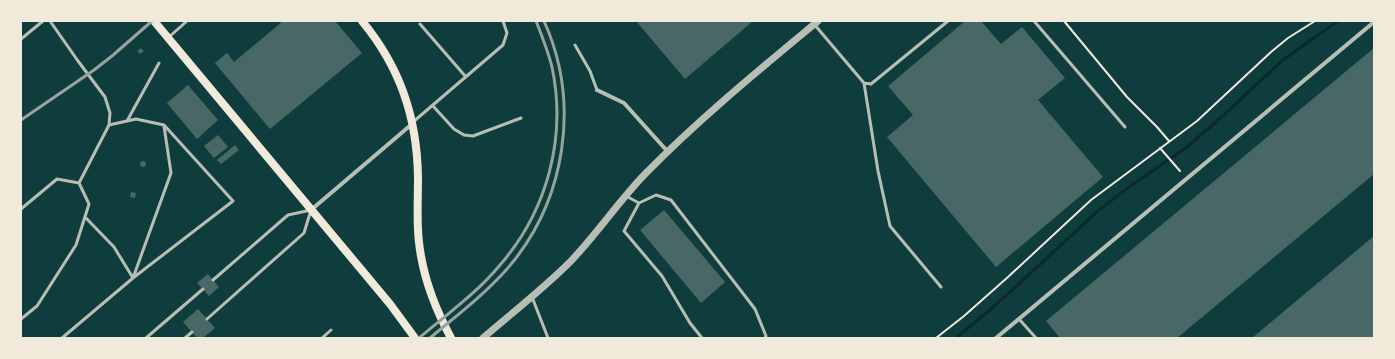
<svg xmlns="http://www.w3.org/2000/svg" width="1395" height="359" viewBox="0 0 1395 359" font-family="'PT Sans',sans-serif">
  <rect width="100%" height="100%" fill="#0f3d3e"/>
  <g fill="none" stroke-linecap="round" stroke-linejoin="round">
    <path stroke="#0a2a2b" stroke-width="3" d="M 956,338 L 998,303 L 1099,210 L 1129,187 L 1187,147 L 1216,122 L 1284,59 L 1338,21"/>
  </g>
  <path fill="#486865" d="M 283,21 L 335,21 L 362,53 L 270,129 L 215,63 L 227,53 L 234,62 Z
    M 636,21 L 753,21 L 685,79 Z
    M 965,21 L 981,21 L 1001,44 L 1022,27 L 1065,78 L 1038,100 L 1103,177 L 996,267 L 887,137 L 913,115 L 888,86 Z
    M 141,48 L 144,51 L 140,54 L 137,51 Z
    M 1374,48 L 1374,174 L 1177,338 L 1060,338 L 1046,321 Z
    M 188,85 L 218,120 L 197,139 L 167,103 Z
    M 218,135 L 228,147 L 214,158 L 204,146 Z
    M 235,145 L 239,150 L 221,164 L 217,160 Z
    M140 164a3 3 0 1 1 6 0a3 3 0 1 1-6 0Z
    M 131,192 L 136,193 L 135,198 L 130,197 Z
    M 664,210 L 725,282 L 701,303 L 640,230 Z
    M 1374,236 L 1374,338 L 1252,338 Z
    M 208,274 L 219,287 L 209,296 L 197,283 Z
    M 198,309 L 215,328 L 203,338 L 197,338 L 183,322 Z"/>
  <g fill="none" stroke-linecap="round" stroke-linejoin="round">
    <path stroke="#f1e9da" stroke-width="2" d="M 1064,21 L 1127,97 L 1157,127 L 1169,141
      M 1160,148 L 1180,171
      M 936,338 L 964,316 L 1008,277 L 1091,200 L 1197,121 L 1271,52 L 1288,38 L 1315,21"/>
    <path stroke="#b8beb3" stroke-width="3" d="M 50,21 L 78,61 L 105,97 L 110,113 L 109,125 L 79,183
      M 1034,21 L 1125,127
      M 420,24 L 466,77
      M 814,24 L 864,83 L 871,84 L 948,21
      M 169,37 L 187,21
      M 21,39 L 43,21
      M 575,45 L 590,71 L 597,90
      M 864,83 L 878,171 L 890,226 L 941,287
      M 433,106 L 454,129 L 464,135 L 473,136 L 521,118
      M 127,121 L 159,63
      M 413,122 L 503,45 L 507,33 L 503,21
      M 626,196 L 639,203 L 656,195 L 671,200 L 755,309 L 766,336 L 765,338
      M 639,203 L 624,231 L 662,276 L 690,323 L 702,338
      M 21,209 L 57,179 L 79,183 L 89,204 L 76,245 L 37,306 L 21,319
      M 85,217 L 114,247 L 133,278
      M 133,278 L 171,173 L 164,126
      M 532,297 L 548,338
      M 207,319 L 304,233 L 311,210 L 288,215 L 213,280
      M 1019,319 L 1036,338
      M 62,338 L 133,278 L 233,201 L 164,125 L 136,119 L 109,125
      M 146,338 L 203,289
      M 185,338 L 192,332
      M 322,338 L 331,330"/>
    <path stroke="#b8beb3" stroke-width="4" d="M 597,90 L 624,103 L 668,152
      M 311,210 L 412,124
      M 996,338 L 1374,22"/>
    <path stroke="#b8beb3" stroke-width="7" d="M 483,338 C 512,313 543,289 570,262 C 597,234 618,202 645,174 C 699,119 759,70 818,21"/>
    <path stroke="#f1e9da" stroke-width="8" d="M 154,21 L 390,304 L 415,338
      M 362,21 C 400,67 417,117 418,177 C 418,204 416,230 421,256 C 426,285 437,312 451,338"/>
    <path stroke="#97a49c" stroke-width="3" d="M 21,120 L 94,70 L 112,56 L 152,21
      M 419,338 C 446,315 477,293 500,265 C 547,211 567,138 552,67 C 548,51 542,36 536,21
      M 430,338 C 456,316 484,295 507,269 C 566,201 581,103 544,21"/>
  </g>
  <rect width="1395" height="359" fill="none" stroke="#f1e9da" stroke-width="44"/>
</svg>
